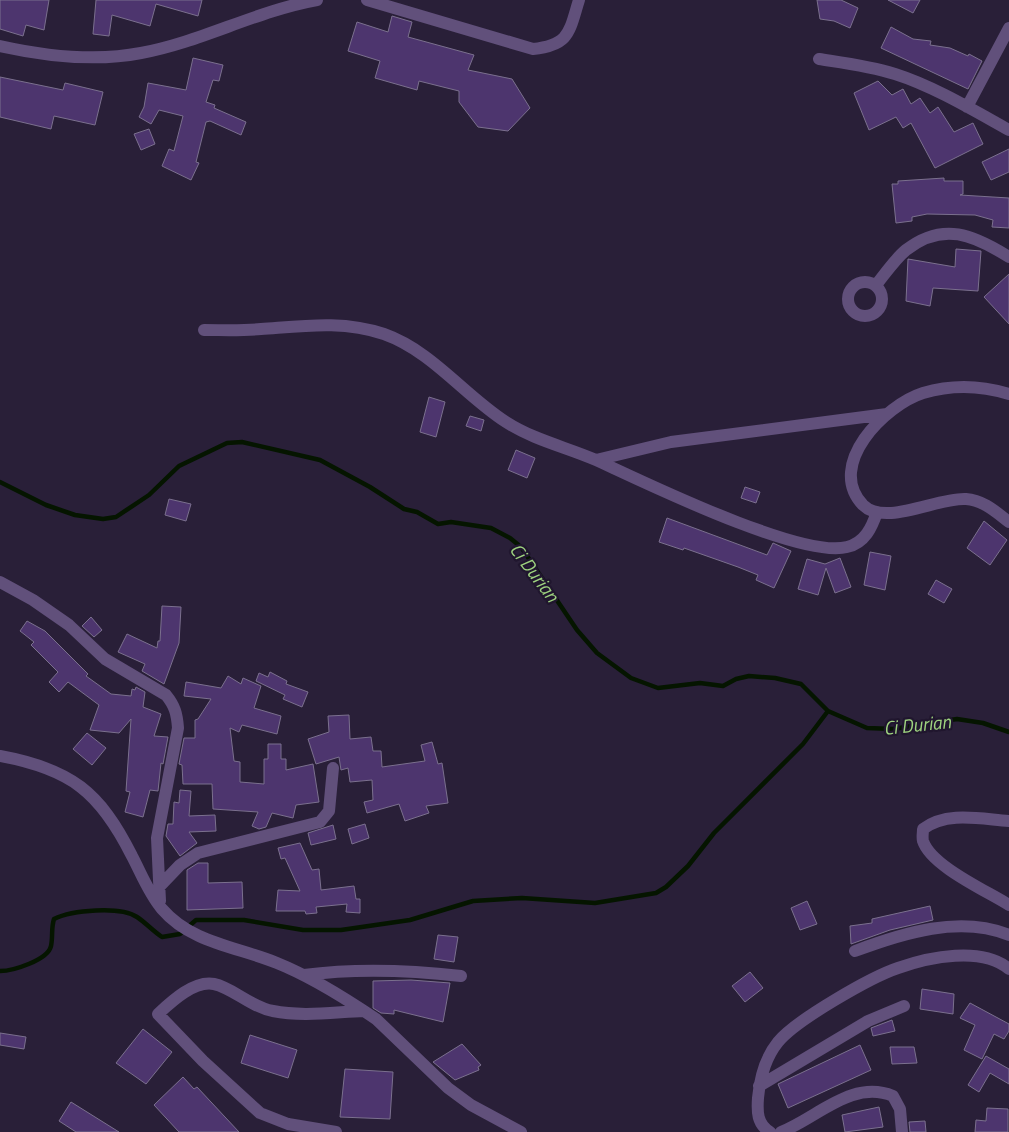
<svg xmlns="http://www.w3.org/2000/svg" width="1009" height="1132" viewBox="0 0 1009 1132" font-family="'Titillium Web',sans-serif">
  <rect width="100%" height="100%" fill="#291f38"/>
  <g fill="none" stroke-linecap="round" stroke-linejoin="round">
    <path stroke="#051500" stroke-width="4.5" d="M 0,482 L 46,505 L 75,515 L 103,519 L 116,517 L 149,495 L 179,466 L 227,443 L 242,442 L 320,460 L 370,487 L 404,509 L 417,512 L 438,524 L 451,522 L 491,528 L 510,538 L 521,547 L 577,630 L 597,653 L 631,678 L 658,688 L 700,683 L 723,686 L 736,679 L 749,676 L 775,678 L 801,684 L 828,711 L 867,728 L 893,729 L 957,719 L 983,723 L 1009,732
      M 0,971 C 13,971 48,960 51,946 C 53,937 51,928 54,919 C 72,910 120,906 137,917 C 146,923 153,931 162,937 L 180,934 L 196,920 L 244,920 L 303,930 L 341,930 L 410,920 L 473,901 L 522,898 L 595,903 L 656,893 L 666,887 L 688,866 L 714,833 L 803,744 L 828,711"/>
  </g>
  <path fill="#4d356e" stroke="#7b708e" d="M 0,0 L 49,0 L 44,30 L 26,25 L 23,36 L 0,29 Z
    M 96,0 L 202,0 L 198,16 L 156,4 L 150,26 L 112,15 L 109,36 L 93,34 Z
    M 817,0 L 841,0 L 858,8 L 850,28 L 834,21 L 820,19 Z
    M 888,0 L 920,0 L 913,13 Z
    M 392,16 L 412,22 L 408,37 L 474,55 L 468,70 L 512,79 L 530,108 L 508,131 L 478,127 L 459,102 L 459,91 L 419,81 L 417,90 L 375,78 L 380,61 L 348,51 L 357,22 L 388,32 Z
    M 891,27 L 913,39 L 931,41 L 930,45 L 950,48 L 968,56 L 969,54 L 982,61 L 968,89 L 881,48 Z
    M 193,58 L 223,65 L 219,81 L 213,80 L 206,102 L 215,105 L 214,108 L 246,122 L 241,135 L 210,121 L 206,122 L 196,162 L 199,163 L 191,180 L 162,166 L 169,149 L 174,151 L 183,116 L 159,110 L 151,124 L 139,117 L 144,107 L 148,83 L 186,90 Z
    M 0,77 L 63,90 L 65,83 L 103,92 L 95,125 L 54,116 L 51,129 L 0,117 Z
    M 878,81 L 892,95 L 903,89 L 911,104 L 920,98 L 930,113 L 938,107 L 954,132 L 973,123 L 983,144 L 935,168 L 911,123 L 903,128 L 896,117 L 869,130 L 854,93 Z
    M 149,129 L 155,144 L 141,150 L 134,134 Z
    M 1009,149 L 1009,172 L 991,180 L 982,162 Z
    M 944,178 L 944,181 L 963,181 L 963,194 L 960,195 L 1009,198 L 1009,228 L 992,227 L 993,220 L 975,215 L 927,214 L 912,217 L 912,221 L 896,223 L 892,184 L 898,184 L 898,181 Z
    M 956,249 L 981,251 L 978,291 L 933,288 L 930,306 L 906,301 L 908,259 L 955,267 Z
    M 1009,274 L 1009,324 L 984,297 Z
    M 429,397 L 445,402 L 436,437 L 420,432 Z
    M 470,416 L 484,420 L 481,431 L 466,426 Z
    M 516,450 L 535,458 L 527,478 L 508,470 Z
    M 745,487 L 760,492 L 756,503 L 741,498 Z
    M 169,499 L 191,504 L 186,521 L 165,515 Z
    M 667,518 L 767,555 L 773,543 L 791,551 L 774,588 L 756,580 L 758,575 L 738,567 L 684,548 L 683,550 L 659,542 Z
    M 984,521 L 1007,540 L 990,565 L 967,548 Z
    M 870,552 L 891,556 L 885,590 L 864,585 Z
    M 840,558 L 851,587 L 835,593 L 826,568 L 818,595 L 798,589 L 807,559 L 825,564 Z
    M 936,580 L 952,589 L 944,603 L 928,594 Z
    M 162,606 L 181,607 L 179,643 L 164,684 L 142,671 L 145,664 L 118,652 L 127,634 L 157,648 L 158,641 L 160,641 Z
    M 91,617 L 102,630 L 94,637 L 82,626 Z
    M 27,621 L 45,631 L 88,674 L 86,676 L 111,694 L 131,696 L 132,689 L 135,690 L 136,687 L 145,692 L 143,707 L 161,714 L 154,736 L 168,737 L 163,764 L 161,763 L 158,791 L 150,790 L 143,817 L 125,812 L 130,792 L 126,791 L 131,719 L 119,733 L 90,730 L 99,705 L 68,682 L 59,692 L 49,682 L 58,672 L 31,645 L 34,642 L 20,631 Z
    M 270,672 L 287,681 L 286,684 L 308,692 L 302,707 L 283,699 L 285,695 L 256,681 L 259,673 L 268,677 Z
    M 228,676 L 241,684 L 243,678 L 261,686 L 254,708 L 281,716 L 277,734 L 242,725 L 239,732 L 230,728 L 234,761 L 240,762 L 240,782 L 264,784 L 264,759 L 268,759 L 268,744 L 281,744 L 281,759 L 286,759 L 286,770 L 313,764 L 319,802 L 296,805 L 293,818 L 272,813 L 266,827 L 259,829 L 252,826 L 258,812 L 213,809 L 212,784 L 183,784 L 182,765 L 179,764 L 184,738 L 195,738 L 195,720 L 198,719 L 211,699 L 184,696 L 186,682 L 221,688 Z
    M 349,715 L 350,739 L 371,737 L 373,751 L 381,751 L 382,767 L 425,761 L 421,745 L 432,742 L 438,764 L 442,763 L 448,803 L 426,806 L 429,813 L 405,821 L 399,804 L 367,813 L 364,802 L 373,800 L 372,780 L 350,782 L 348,768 L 341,770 L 339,757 L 316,764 L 308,739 L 329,732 L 328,716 Z
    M 87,733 L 106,748 L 92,765 L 73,749 Z
    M 180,790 L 191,791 L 189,816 L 215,815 L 216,831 L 189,832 L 197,843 L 180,856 L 166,836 L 168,824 L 173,824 L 174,802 L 179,803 Z
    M 365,824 L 369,838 L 352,844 L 348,829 Z
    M 333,825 L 336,839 L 311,845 L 308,833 Z
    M 300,843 L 312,870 L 319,869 L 321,890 L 354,886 L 356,899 L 360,899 L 360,913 L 346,912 L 347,904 L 316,907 L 317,913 L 306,914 L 305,911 L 276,911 L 278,890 L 300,891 L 285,858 L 281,859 L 278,848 Z
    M 198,863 L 208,863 L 208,883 L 242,882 L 243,908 L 187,910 L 187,870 Z
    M 807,901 L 817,924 L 800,930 L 791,908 Z
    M 930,906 L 933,920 L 890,930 L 851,944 L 850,926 L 872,923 L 872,919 Z
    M 438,935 L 458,937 L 454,962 L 434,959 Z
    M 750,972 L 763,988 L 745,1002 L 732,986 Z
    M 411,980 L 450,983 L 443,1022 L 394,1010 L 394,1014 L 381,1013 L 373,1008 L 373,981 Z
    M 922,989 L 954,994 L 953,1014 L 920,1009 Z
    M 970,1003 L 1009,1024 L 1009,1031 L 1004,1039 L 994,1034 L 982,1059 L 964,1050 L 975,1025 L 960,1018 Z
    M 892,1020 L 895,1031 L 873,1036 L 871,1028 Z
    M 143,1029 L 172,1052 L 146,1084 L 116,1063 Z
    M 0,1033 L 26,1037 L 24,1049 L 0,1045 Z
    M 250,1035 L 297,1050 L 288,1078 L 241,1063 Z
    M 462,1044 L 481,1065 L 478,1067 L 479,1070 L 455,1080 L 433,1062 Z
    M 860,1045 L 871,1070 L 788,1108 L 778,1084 Z
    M 890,1047 L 914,1047 L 917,1063 L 892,1064 Z
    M 986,1056 L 1009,1069 L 1009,1084 L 990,1073 L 979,1092 L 968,1085 Z
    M 345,1069 L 393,1072 L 390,1119 L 340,1117 Z
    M 183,1077 L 194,1089 L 197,1087 L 239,1132 L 179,1132 L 154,1105 Z
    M 71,1102 L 119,1132 L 76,1132 L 59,1121 Z
    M 879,1107 L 883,1127 L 845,1132 L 842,1115 Z
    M 987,1108 L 1008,1109 L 1008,1132 L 975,1132 L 976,1120 L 986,1121 Z
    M 925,1121 L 926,1132 L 910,1132 L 909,1122 Z"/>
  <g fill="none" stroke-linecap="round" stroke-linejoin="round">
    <path stroke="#61507b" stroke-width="12" d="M 367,0 L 533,49 C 570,45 569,32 579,0
      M 0,46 C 45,56 95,62 141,53 C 201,42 256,11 317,0
      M 819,59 C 845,63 870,66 895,74 C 933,86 973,110 1009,130
      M 967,107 L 1009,28
      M848 299a17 17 0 1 1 34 0a17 17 0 1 1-34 0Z
      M 876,285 C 885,274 895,259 906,250 C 943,221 974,235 1009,257
      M 204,330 C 223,330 242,331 261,329 C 303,326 343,320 384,334 C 432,351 464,395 506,422 C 534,440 566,447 596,460 C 644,482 801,559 847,547 C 865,543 872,527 877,512
      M 1009,394 C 980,385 953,384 923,393 C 885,405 825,465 863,505 C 885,527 938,497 966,499 C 983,500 996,512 1009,522
      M 596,460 L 671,442 L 887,414
      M 0,582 L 33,600 L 69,625 L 105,659 L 166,695 C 175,706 177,714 178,728 L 157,838 L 160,901
      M 0,756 C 71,769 100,792 132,856 C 141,873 149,894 162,909 C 191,943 238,947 277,963 C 312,977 345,998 376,1019 L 448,1088 L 471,1105 L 521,1132
      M 1009,821 C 980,819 947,811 923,829 C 923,833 922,837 923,841 C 931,866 987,891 1009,905
      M 158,888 L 180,865 L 198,853 L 320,822 L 329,811 L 333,768
      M 855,951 C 903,933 960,915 1009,935
      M 304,975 C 357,968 408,970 461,976
      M 759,1086 L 868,1021 L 904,1006
      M 336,1132 L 288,1124 L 260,1113 L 203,1061 L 158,1014 C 171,1002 194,980 214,984 C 233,988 251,1007 273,1011 C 302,1017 335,1012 364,1011
      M 770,1132 C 757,1124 757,1112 758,1098 C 760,1077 765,1058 778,1042 C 796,1020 871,977 898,968 C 929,957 982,946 1009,969
      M 781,1132 C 817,1118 852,1079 893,1096 L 900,1109 L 902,1132"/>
  </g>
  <g text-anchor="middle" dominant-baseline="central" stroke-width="4.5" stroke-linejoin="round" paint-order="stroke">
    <g font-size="19" font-style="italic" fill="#9ed37f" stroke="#20162e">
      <text transform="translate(535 572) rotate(53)">Ci Durian</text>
      <text transform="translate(917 724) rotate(-6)">Ci Durian</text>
    </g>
  </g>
</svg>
